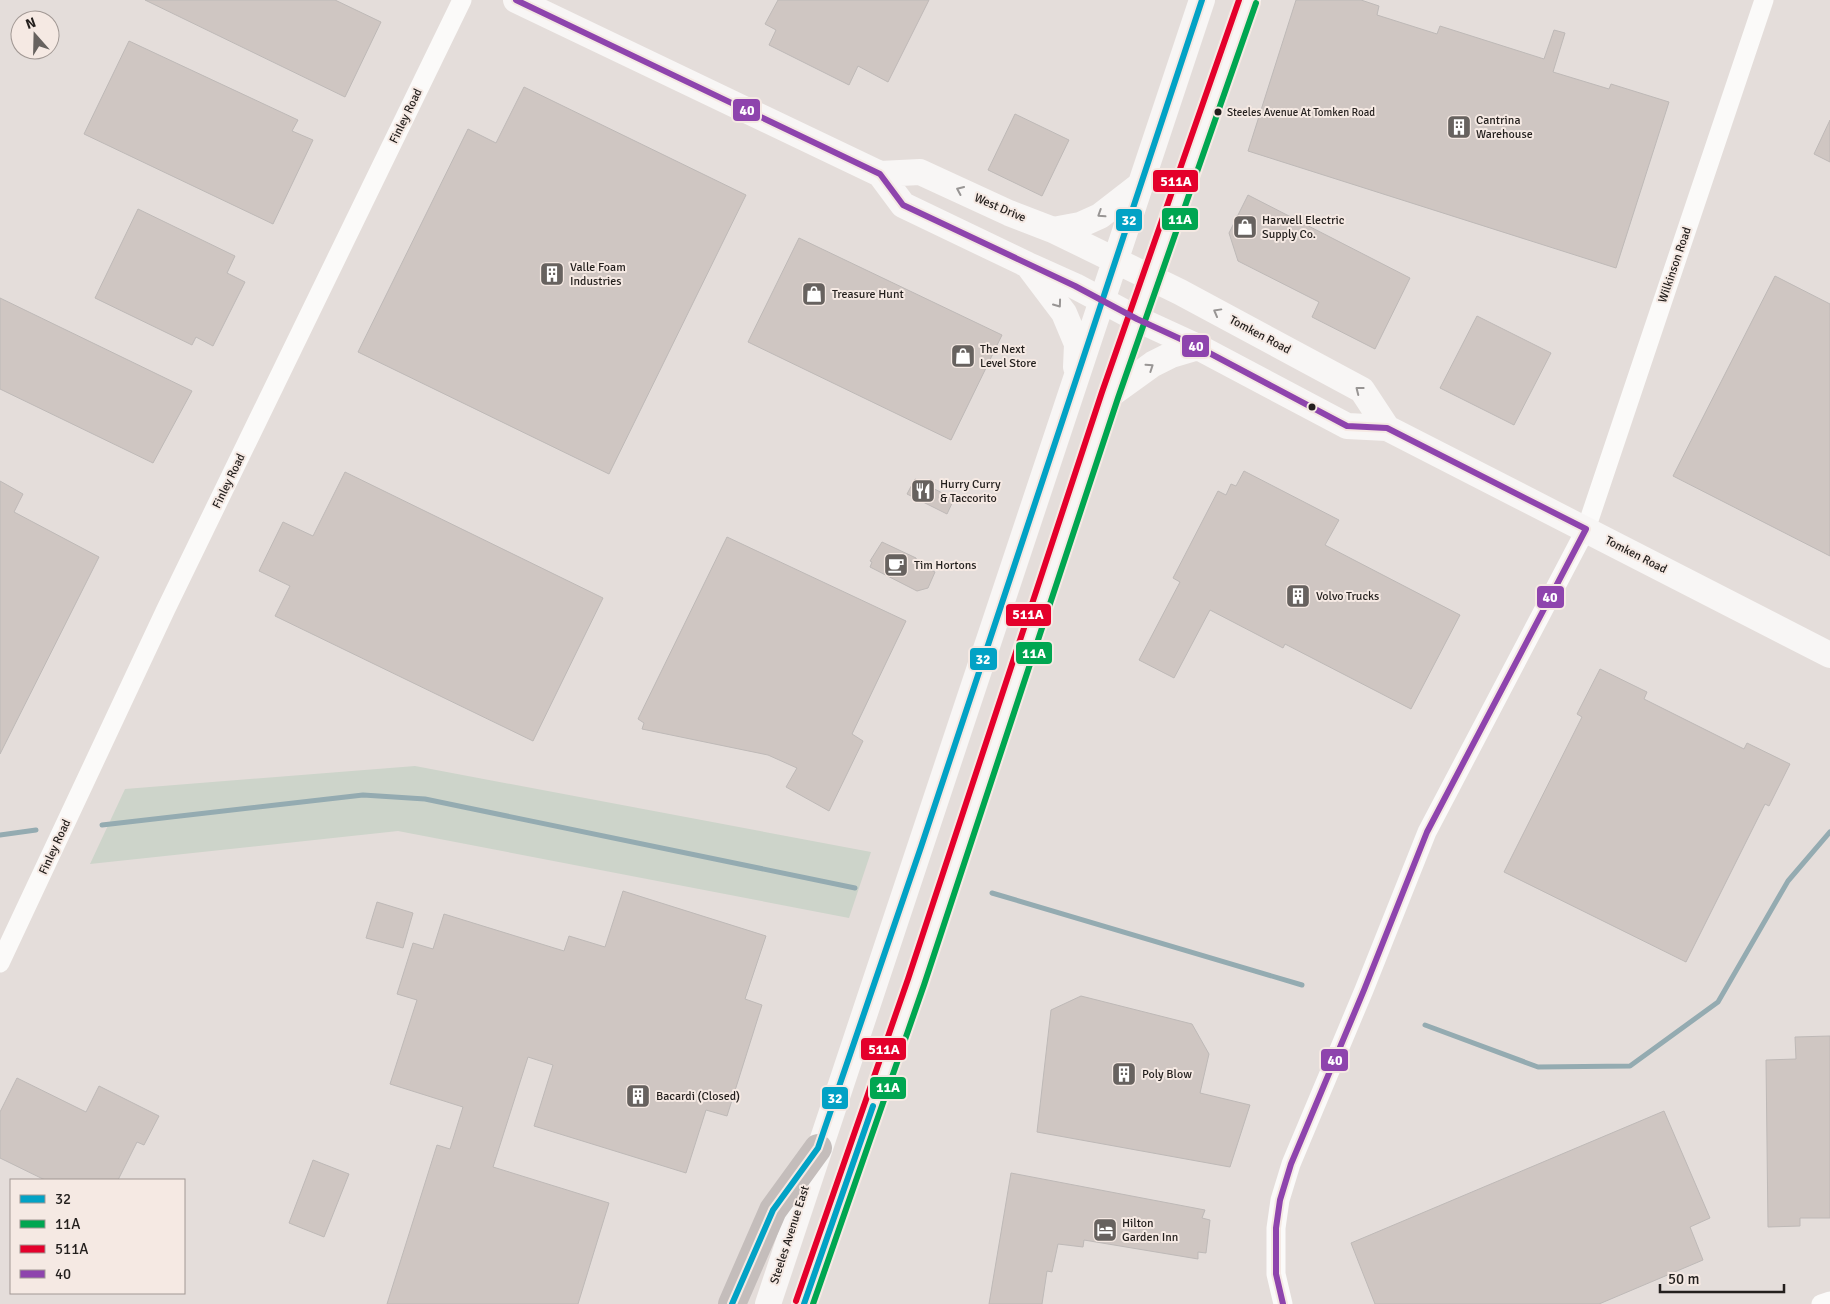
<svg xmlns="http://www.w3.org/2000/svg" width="1830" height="1304" viewBox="0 0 1830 1304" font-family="Signika,sans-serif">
  <rect width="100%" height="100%" fill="#e4ddda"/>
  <path fill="#cdd4ca" d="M 415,766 L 871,852 L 849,918 L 398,831 L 90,864 L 125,789 Z"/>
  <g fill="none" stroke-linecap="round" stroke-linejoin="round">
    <path stroke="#94abb1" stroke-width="5" d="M 102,825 L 363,795 L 425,799 L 855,888
      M 0,835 L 36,830
      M 992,893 L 1302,985
      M 1425,1025 L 1538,1067 L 1630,1066 L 1718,1002 L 1788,881 L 1830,832"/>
  </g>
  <path fill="#cfc6c2" stroke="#beb9b7" d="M 145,0 L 335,0 L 381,22 L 345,97 Z
    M 778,0 L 929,0 L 888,82 L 858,66 L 849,85 L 769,45 L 776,30 L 765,24 Z
    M 1296,0 L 1361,0 L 1379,6 L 1377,15 L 1437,34 L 1440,26 L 1544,59 L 1554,30 L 1565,33 L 1553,72 L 1609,89 L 1611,84 L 1669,102 L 1616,268 L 1248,151 Z
    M 129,41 L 298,120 L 292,131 L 313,140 L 273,224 L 84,134 Z
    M 524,87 L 746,195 L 609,474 L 358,352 L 468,129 L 496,143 Z
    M 1015,114 L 1069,140 L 1042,196 L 988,170 Z
    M 1830,120 L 1830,162 L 1814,154 Z
    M 1248,195 L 1410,278 L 1375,349 L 1312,317 L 1319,302 L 1238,261 L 1229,233 Z
    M 138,209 L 235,256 L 227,273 L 245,282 L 213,346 L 196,337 L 192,345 L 95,298 Z
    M 799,238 L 1002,335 L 951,440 L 748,342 Z
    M 1775,276 L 1830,304 L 1830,556 L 1673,476 Z
    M 0,298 L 192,391 L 153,463 L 0,389 Z
    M 1477,316 L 1551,353 L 1514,425 L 1440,388 Z
    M 1244,471 L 1339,520 L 1325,545 L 1460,615 L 1411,709 L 1285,644 L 1283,648 L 1210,610 L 1174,678 L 1139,660 L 1180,582 L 1173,578 L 1218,491 L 1226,495 L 1231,484 L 1236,486 Z
    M 345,472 L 603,598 L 533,741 L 275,616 L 290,586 L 259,571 L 283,522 L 313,536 Z
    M 915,479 L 954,499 L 947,514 L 907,494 Z
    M 0,481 L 23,494 L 14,512 L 99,557 L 0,754 Z
    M 727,537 L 906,621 L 852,734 L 863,741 L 829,811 L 786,787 L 797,768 L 768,755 L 642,729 L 644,723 L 638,719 Z
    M 882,542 L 916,558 L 917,563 L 935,572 L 928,588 L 917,591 L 870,567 L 872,562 L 870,561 Z
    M 1600,669 L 1647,692 L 1644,699 L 1744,749 L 1747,743 L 1790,764 L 1769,806 L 1765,804 L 1686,962 L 1504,872 L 1582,717 L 1577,714 Z
    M 623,891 L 766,936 L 745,999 L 762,1005 L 727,1116 L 706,1110 L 686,1173 L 534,1126 L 553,1065 L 528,1057 L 493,1167 L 609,1203 L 578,1304 L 387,1304 L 437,1145 L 450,1149 L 463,1107 L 390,1084 L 417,1000 L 397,994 L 413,943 L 433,949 L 444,914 L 564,951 L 569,936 L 605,947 Z
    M 377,902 L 413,913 L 403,948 L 366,938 Z
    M 1081,996 L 1192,1024 L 1209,1054 L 1200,1093 L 1250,1105 L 1230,1167 L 1037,1132 L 1051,1010 Z
    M 1830,1036 L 1830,1218 L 1800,1218 L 1800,1226 L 1768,1227 L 1766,1060 L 1796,1059 L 1795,1037 Z
    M 17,1078 L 86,1112 L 99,1086 L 159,1116 L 144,1145 L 137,1142 L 118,1180 L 45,1180 L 0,1158 L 0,1112 Z
    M 1664,1111 L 1710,1218 L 1690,1227 L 1703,1260 L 1599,1304 L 1375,1304 L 1351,1243 Z
    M 313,1160 L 349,1174 L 324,1237 L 289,1223 Z
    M 1011,1173 L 1205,1210 L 1202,1218 L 1210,1220 L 1206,1253 L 1198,1252 L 1198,1259 L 1084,1240 L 1083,1247 L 1058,1244 L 1052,1272 L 1047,1271 L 1042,1304 L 989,1304 Z"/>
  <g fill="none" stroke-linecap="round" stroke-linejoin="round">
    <path stroke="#fbfaf9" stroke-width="19" d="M 0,963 L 166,609 L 462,0
      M 1283,1304 L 1276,1274 L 1276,1228 L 1280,1200 L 1291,1164 L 1364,990 L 1427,832 L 1586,529 L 1764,0
      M 1821,1304 L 1830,1301"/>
    <path stroke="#f8f6f5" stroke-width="26" d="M 516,0 L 880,174 L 903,205 L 1028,265 L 1075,286 L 1137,319 L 1198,347 L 1347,426 L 1387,428 L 1830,655
      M 880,174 L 920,172 L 1009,213 L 1053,230 L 1180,292 L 1362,390 L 1387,428
      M 1053,230 L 1080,225 L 1100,216 L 1140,185
      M 1030,268 L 1064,313 L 1077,344 L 1076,367
      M 1110,395 L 1153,364 L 1171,355 L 1198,347
      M 768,1304 L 1202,0
      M 804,1304 L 916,982 L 1110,395 L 1248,0"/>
    <path stroke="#c4bdbb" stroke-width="28" d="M 732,1304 L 773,1210 L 818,1148"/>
    <defs>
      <path id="bus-1" d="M 732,1304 L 773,1210 L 818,1148 L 921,847 L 1202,0
        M 804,1304 L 873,1106"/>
      <path id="bus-2" d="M 813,1304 L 924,985 L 1118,398 L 1256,3"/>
      <path id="bus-3" d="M 796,1301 L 908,979 L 1102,392 L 1239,0"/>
      <path id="bus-4" d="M 516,0 L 880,174 L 903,205 L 1075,286 L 1137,319 L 1198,347 L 1347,426 L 1387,428 L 1586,529 L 1427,832 L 1364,990 L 1291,1164 L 1280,1200 L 1276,1228 L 1276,1274 L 1283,1304"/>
    </defs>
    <use href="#bus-1" stroke="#f5e9e3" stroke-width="10"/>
    <use href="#bus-2" stroke="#f5e9e3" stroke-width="10"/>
    <use href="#bus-3" stroke="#f5e9e3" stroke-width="10"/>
    <use href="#bus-4" stroke="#f5e9e3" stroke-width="10"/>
    <use href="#bus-1" stroke="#02a2c5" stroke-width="6"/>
    <use href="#bus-2" stroke="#00a651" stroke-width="6"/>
    <use href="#bus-3" stroke="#e4002b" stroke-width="6"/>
    <use href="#bus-4" stroke="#8e44ad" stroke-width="6"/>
  </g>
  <defs><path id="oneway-chevron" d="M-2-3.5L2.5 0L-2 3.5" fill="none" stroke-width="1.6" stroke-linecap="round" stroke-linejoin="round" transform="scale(1.25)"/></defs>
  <g stroke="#989594">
    <use href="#oneway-chevron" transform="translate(960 190) rotate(-156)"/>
    <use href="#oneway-chevron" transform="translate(1101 214) rotate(147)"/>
    <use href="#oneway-chevron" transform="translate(1058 304) rotate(54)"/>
    <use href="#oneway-chevron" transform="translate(1217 312) rotate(-151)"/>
    <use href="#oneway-chevron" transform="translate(1150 367) rotate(-34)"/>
    <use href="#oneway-chevron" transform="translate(1359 390) rotate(-142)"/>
  </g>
  <defs>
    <symbol id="building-square" viewBox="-11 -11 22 22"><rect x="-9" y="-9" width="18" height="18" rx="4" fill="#67625f" stroke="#f5e9e3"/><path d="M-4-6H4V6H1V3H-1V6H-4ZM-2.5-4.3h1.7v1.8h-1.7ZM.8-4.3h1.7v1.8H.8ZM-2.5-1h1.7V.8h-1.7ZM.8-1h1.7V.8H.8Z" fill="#fff"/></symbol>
    <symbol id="shop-square" viewBox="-11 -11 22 22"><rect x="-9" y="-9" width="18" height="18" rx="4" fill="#67625f" stroke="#f5e9e3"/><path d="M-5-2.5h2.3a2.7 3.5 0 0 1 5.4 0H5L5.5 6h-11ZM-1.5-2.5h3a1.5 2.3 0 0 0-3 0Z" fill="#fff"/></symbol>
    <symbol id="restaurant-square" viewBox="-11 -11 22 22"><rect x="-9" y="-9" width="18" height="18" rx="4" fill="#67625f" stroke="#f5e9e3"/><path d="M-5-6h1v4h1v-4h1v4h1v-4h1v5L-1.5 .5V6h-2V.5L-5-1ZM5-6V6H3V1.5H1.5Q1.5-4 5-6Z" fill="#fff"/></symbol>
    <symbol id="cafe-square" viewBox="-11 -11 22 22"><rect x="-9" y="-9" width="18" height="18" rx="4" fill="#67625f" stroke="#f5e9e3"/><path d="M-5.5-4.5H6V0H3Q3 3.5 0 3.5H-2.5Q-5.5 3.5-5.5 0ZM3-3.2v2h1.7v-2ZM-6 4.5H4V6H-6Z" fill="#fff"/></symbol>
    <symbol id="hotel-square" viewBox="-11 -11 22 22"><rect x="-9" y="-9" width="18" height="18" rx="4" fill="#67625f" stroke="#f5e9e3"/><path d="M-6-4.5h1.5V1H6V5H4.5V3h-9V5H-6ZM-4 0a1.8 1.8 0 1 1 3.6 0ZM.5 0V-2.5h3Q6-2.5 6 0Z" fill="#fff"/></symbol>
  </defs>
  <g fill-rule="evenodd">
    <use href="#building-square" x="1445" y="113" width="28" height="28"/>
    <use href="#shop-square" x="1231" y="213" width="28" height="28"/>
    <use href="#building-square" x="538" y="260" width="28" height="28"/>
    <use href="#shop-square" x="800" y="280" width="28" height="28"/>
    <use href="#shop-square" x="949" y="342" width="28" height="28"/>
    <use href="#restaurant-square" x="909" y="477" width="28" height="28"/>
    <use href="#cafe-square" x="882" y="551" width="28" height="28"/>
    <use href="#building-square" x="1284" y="582" width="28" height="28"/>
    <use href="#building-square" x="1110" y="1060" width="28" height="28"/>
    <use href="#building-square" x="624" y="1082" width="28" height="28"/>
    <use href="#hotel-square" x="1091" y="1216" width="28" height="28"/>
  </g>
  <g fill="#231f1d" stroke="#f5e9e3" stroke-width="2">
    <circle cx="1218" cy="112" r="4.5"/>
    <circle cx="1312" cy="407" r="4.5"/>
  </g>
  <g text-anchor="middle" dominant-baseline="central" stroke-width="4" stroke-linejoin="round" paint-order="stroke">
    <g font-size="11" fill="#231f1d" stroke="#f5e9e3" text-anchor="start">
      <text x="1227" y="112">Steeles Avenue At Tomken Road</text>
    </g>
    <g font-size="12" fill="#231f1d" stroke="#f5e9e3">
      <text transform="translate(406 116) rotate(-64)">Finley Road</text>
      <text transform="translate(1000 208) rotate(23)">West Drive</text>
      <text transform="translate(1675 265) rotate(-71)">Wilkinson Road</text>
      <text transform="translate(1260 335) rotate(28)">Tomken Road</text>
      <text transform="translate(229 481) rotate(-64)">Finley Road</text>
      <text transform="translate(1636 555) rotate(27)">Tomken Road</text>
      <text transform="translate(55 847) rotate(-65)">Finley Road</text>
      <text transform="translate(790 1235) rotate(-72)">Steeles Avenue East</text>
    </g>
    <g font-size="12" fill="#231f1d" stroke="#f5e9e3" text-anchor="start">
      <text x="1476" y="120">Cantrina<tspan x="1476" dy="14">Warehouse</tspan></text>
      <text x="1262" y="220">Harwell Electric<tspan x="1262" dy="14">Supply Co.</tspan></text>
      <text x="570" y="267">Valle Foam<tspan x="570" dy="14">Industries</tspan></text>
      <text x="832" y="294">Treasure Hunt</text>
      <text x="980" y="349">The Next<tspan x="980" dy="14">Level Store</tspan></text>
      <text x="940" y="484">Hurry Curry<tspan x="940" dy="14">&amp; Taccorito</tspan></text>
      <text x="914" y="565">Tim Hortons</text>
      <text x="1316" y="596">Volvo Trucks</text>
      <text x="1142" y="1074">Poly Blow</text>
      <text x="656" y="1096">Bacardi (Closed)</text>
      <text x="1122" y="1223">Hilton<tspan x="1122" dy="14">Garden Inn</tspan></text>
    </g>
  </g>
  <g stroke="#f5e9e3" stroke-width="2">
    <rect x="732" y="98" width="29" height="24" rx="5" fill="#8e44ad"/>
    <rect x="1152" y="169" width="47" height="24" rx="5" fill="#e4002b"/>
    <rect x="1161" y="207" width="38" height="24" rx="5" fill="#00a651"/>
    <rect x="1115" y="208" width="28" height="24" rx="5" fill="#02a2c5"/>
    <rect x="1181" y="334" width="29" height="24" rx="5" fill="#8e44ad"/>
    <rect x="1536" y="585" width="29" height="24" rx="5" fill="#8e44ad"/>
    <rect x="1005" y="603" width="47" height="24" rx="5" fill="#e4002b"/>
    <rect x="1015" y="641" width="38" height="24" rx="5" fill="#00a651"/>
    <rect x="969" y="647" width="29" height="24" rx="5" fill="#02a2c5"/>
    <rect x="860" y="1037" width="47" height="24" rx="5" fill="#e4002b"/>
    <rect x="1320" y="1048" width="29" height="24" rx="5" fill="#8e44ad"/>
    <rect x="869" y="1076" width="38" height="24" rx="5" fill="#00a651"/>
    <rect x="821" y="1086" width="28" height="24" rx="5" fill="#02a2c5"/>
  </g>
  <g font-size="14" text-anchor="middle" font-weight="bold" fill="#fff">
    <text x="747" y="115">40</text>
    <text x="1176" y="186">511A</text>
    <text x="1180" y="224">11A</text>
    <text x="1129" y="225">32</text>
    <text x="1196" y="351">40</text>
    <text x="1550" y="602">40</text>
    <text x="1028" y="619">511A</text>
    <text x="1034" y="658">11A</text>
    <text x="983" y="664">32</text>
    <text x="884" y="1054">511A</text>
    <text x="1335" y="1065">40</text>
    <text x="888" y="1092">11A</text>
    <text x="835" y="1103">32</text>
  </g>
  <rect x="10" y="1179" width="175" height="115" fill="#f5e9e3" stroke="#a19894"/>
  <rect x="20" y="1195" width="25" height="8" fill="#02a2c5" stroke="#a19894"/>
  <text x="55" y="1204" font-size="15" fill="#231f1d">32</text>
  <rect x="20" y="1220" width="25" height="8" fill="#00a651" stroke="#a19894"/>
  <text x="55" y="1229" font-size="15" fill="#231f1d">11A</text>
  <rect x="20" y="1245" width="25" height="8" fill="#e4002b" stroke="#a19894"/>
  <text x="55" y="1254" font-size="15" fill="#231f1d">511A</text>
  <rect x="20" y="1270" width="25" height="8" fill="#8e44ad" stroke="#a19894"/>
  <text x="55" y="1279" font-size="15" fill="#231f1d">40</text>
  <g transform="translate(35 35) rotate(340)"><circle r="24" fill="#f5e9e3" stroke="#a19894"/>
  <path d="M0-4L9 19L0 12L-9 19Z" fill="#67625f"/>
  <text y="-8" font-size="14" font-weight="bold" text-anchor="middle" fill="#231f1d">N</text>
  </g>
  <path d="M1660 1284v8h124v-8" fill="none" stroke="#231f1d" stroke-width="2.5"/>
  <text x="1668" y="1284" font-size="15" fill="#231f1d" stroke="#f5e9e3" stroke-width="4" paint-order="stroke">50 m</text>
</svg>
